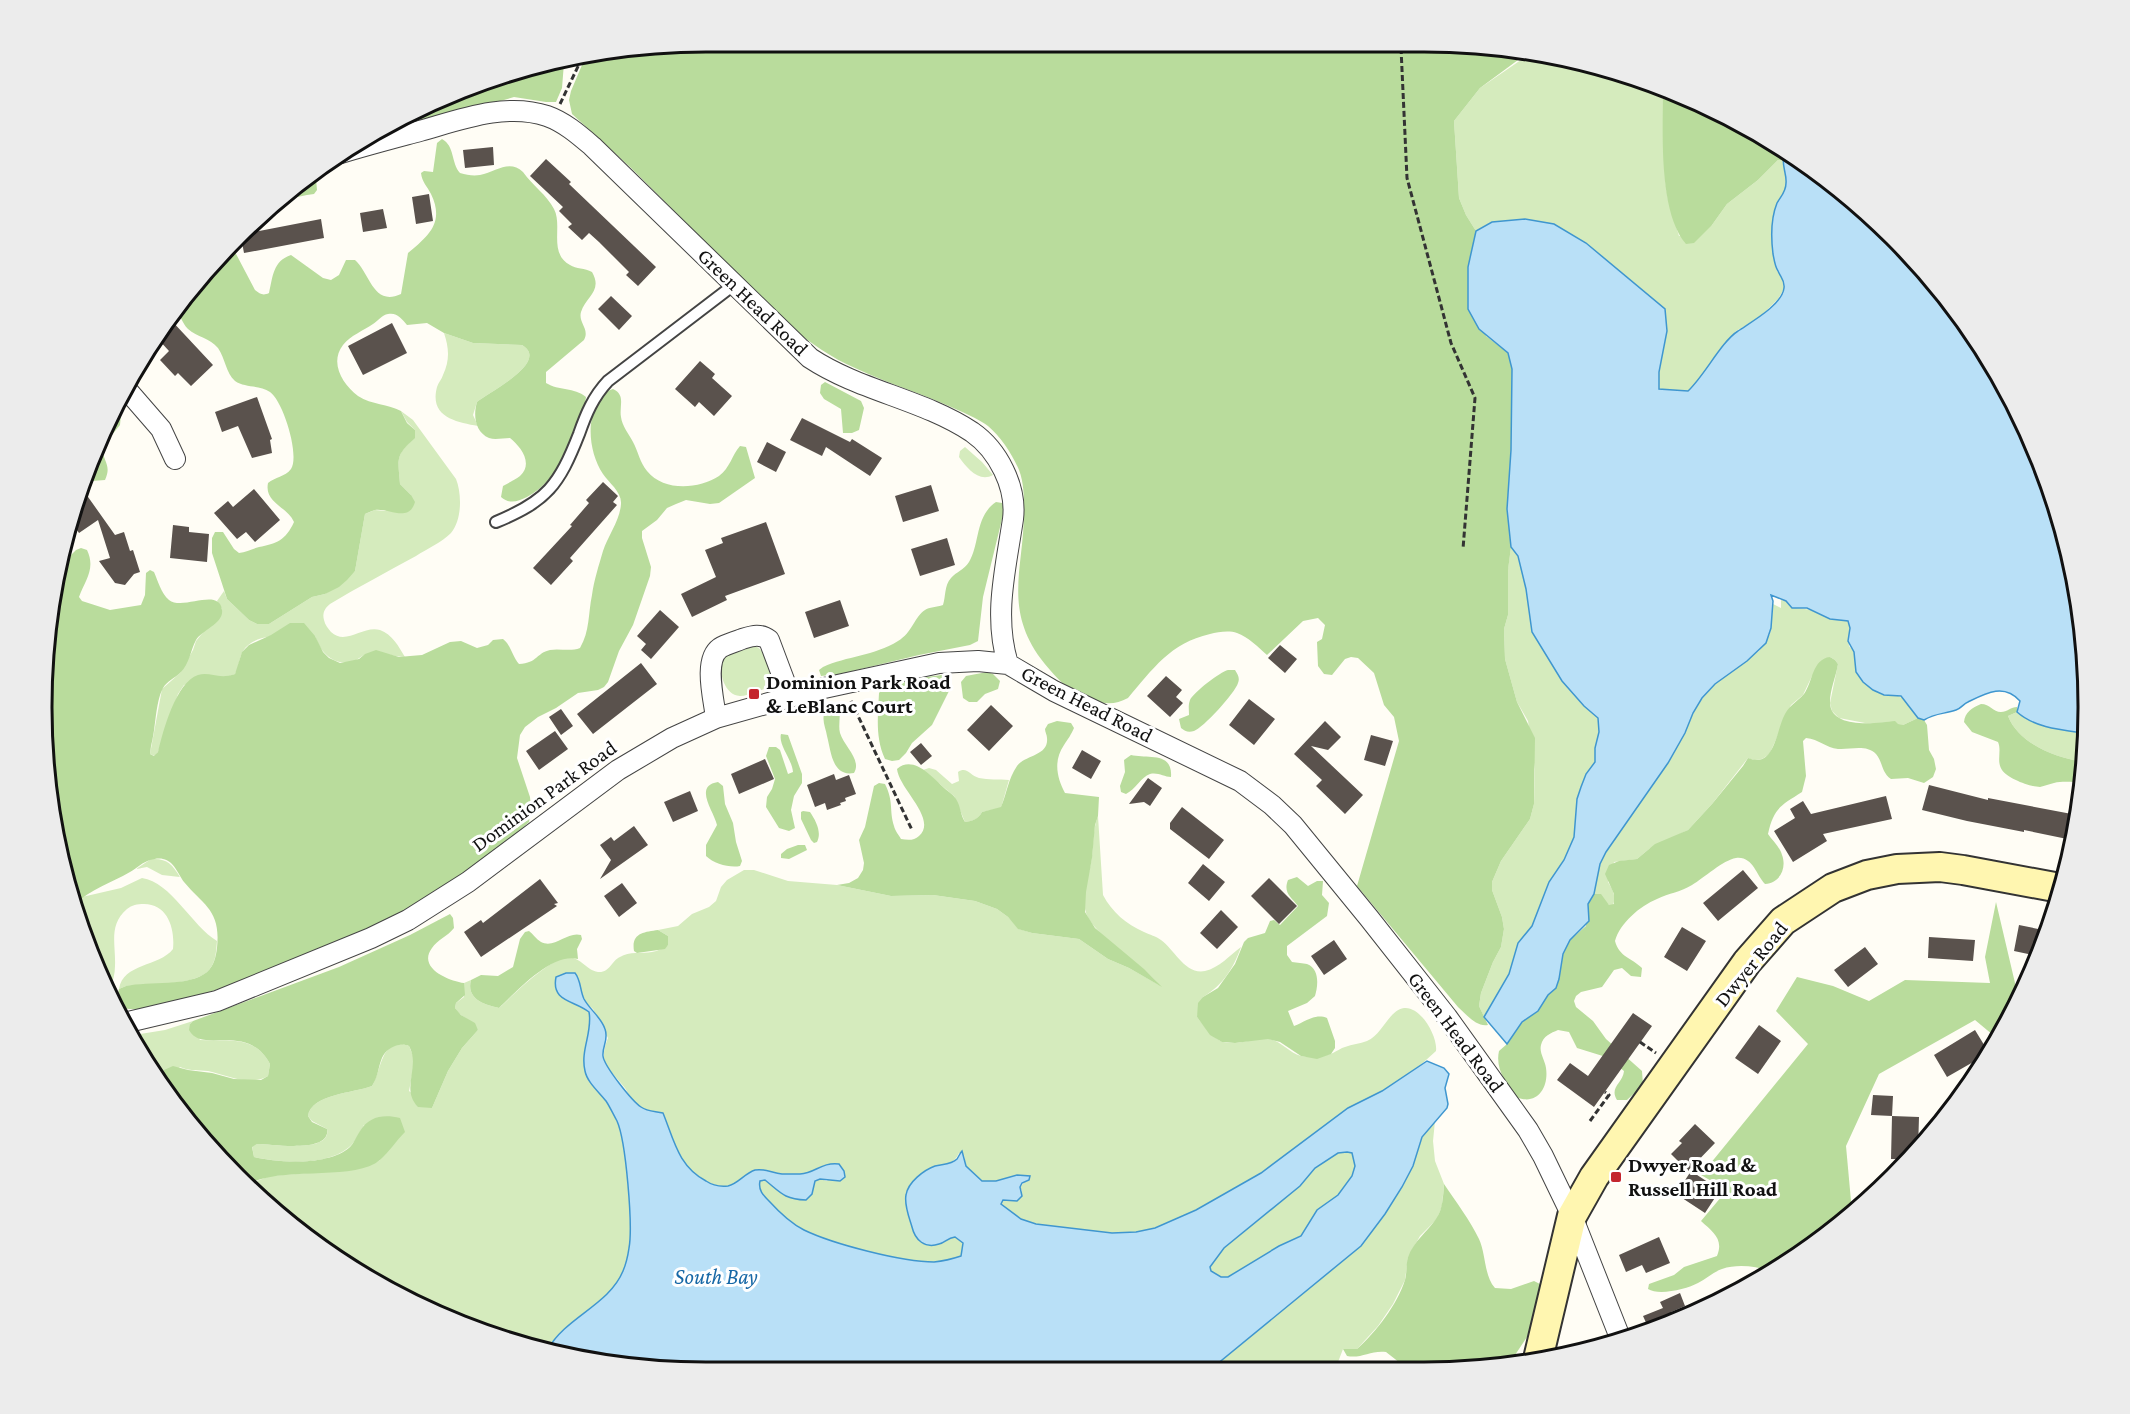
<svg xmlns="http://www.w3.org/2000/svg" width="2130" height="1414" viewBox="0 0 2130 1414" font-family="'Crimson Pro',serif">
  <rect width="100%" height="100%" fill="#fffdf5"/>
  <path fill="#d5ebbd" d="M 1528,55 L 1548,55 L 1577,61 L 1595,69 L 1621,74 L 1663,90 L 1665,180 L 1668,199 L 1679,236 L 1712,225 L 1727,204 L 1758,180 L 1778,160 L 1783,160 L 1786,182 L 1785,192 L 1778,203 L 1774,214 L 1772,229 L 1773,254 L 1777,271 L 1783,278 L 1784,289 L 1778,299 L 1759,318 L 1736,331 L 1701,379 L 1688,391 L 1659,389 L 1659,372 L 1667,331 L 1635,286 L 1586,243 L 1492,222 L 1476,231 L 1466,215 L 1459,198 L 1454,121 L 1480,88 Z
    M 444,333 L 473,343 L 522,345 C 551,362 487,393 477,402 L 473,415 L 478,426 C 456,422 429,417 437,387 C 438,383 442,379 443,375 C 450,360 449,348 444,333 Z
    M 401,411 L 413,420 L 456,479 C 462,494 462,520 451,533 C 442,542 427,549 416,556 C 387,572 358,587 330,604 C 325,608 322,613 324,620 C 325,625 328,628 331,632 C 346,646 363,625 380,630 C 392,634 399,647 405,657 C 392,657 380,650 367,654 C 362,655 359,659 354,661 C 335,667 321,654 315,636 C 295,636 256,630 243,651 C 239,658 239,667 235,674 L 224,678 L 184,685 L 178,694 L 158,752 L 155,756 L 150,754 L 162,689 L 180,673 L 193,650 L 196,641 L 222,609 L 217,601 L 224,591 L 227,599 L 249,620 L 257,624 L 269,624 L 312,597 L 325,594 L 355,571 L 365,514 L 375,510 L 385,511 L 411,495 L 400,484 C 398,458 395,456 414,438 L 415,430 L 407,422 Z
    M 965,447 L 982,462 L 993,475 C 979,483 967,468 959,457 L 960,451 Z
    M 1511,547 L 1518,556 L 1526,589 L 1532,632 L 1562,681 L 1584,706 L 1598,718 L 1599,732 L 1595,748 L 1595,762 L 1586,774 L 1577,799 L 1574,837 L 1564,860 L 1549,882 L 1532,926 L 1518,943 L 1509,974 L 1484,1017 L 1479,1006 L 1481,993 L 1493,962 L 1501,947 L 1504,929 L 1502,917 L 1492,890 L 1492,882 L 1501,861 L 1530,819 L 1534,804 L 1535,769 L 1528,721 L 1517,702 L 1505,659 L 1504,629 L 1508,615 L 1508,569 Z
    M 1781,600 L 1786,601 L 1796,608 L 1813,610 L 1830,619 L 1848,621 C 1853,627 1848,638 1849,646 L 1896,695 L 1906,700 L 1918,718 L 1903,725 L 1865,723 L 1839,718 L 1832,711 L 1830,703 L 1838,664 L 1835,660 L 1830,657 L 1812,676 L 1803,695 L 1791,705 L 1770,753 C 1763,760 1757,762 1748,758 L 1712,804 L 1688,830 L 1649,849 L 1637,859 L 1614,862 L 1608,882 C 1612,889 1617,896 1613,905 L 1609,905 L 1594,894 L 1600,863 L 1606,852 L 1668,763 L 1685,733 L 1693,713 L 1702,699 L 1715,684 L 1759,651 L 1770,634 L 1773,604 L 1781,608 Z
    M 754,646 C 767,649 772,671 771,683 C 767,689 762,690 755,692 C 750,694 745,696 740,696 C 724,695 720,673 720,661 L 726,656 Z
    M 2017,712 L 2022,716 L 2070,731 L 2084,733 L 2083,762 C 2055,757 2019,744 2008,716 Z
    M 929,768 L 936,770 L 952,784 L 959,781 L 958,772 C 967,766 970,776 979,778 C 988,780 999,779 1009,780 L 1001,808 L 982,812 C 978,819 974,821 965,822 L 954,796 L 923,770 Z
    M 1098,816 L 1103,895 C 1112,912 1126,924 1144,932 C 1150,935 1156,936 1161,940 C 1174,949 1185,975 1205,971 C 1219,968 1230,955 1241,947 C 1233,969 1223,985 1203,997 L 1197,1017 C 1203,1025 1214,1039 1223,1042 C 1238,1046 1254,1037 1269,1039 C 1282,1041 1289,1053 1301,1056 C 1308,1058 1326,1056 1333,1053 C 1337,1051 1341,1048 1345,1047 C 1352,1044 1360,1044 1367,1041 C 1383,1034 1388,1011 1404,1008 C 1421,1006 1438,1037 1436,1051 L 1415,1070 L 1382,1091 L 1348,1108 L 1261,1173 L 1196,1210 L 1155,1228 L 1136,1232 L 1112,1233 L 1036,1224 L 1021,1219 L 1000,1204 L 1002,1200 L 1010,1201 L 1022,1191 L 1020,1187 L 1030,1176 L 1017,1175 L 996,1181 L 982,1181 L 966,1166 L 964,1155 L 959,1153 C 955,1163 947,1164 937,1166 L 906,1208 L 912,1227 L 947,1238 L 955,1237 L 963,1243 L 961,1256 C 952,1259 944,1261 934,1262 C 902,1262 833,1244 804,1230 C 790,1223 779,1212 769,1201 C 763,1194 758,1190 760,1181 L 765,1180 L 773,1187 L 812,1194 L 815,1181 L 820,1179 L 827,1181 L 839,1164 C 821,1162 816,1173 800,1174 C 794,1174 787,1174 782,1174 C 772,1173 765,1168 755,1170 C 745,1173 738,1184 728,1186 C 720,1187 712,1185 706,1181 C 678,1166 674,1140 663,1113 C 655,1111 647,1112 640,1107 C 633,1102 629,1095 625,1088 C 610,1068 597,1065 608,1038 L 593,1009 L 587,1004 L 582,996 L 578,976 L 569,1002 L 581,1006 L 589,1012 C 593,1031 583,1051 585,1071 C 586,1081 600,1092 606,1101 C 610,1107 613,1114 617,1121 C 626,1141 633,1226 629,1249 C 628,1256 626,1264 623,1271 C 609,1305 566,1317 548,1349 L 494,1337 L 413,1304 L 268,1207 L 246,1185 L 270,1176 L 321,1172 L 379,1161 L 391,1146 L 364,1125 C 359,1133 355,1143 348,1148 C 326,1166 280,1163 254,1157 L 252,1146 L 257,1144 C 271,1144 332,1154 327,1129 L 312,1121 L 308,1116 C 311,1094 354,1093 372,1086 C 381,1072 382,1033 409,1046 L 414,1058 L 414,1065 L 409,1091 L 432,1108 L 448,1071 L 462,1048 L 478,1030 C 471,1018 462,1019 455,1008 L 456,1003 L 464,997 L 464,983 L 471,980 C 466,999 484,1005 499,1008 C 513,995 547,961 565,958 C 580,955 585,970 598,972 C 610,973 611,961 620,957 C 629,951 642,954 652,952 C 658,951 663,948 668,945 L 668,936 L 658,930 L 678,926 L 692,914 L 709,907 L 716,901 L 721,887 L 727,880 L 744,870 L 754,870 L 788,881 L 837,885 L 891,896 L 933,895 L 975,901 L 997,909 L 1008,917 L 1019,929 L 1032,933 L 1079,939 L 1108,959 L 1129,968 L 1159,985 C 1143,963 1089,934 1085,909 C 1083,894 1088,877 1091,863 C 1094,848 1092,830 1098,816 Z
    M 151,859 C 167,858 172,864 180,877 L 162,875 L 147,867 L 136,869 Z
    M 142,878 C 171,882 192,926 217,941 C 216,952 216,964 207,972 C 191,986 147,984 126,986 L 119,989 C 123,963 159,967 173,949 C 175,929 168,904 144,904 C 137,904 132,905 127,909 C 108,925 116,945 115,966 C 115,974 113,981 110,989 L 75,904 L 82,897 L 121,888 Z
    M 193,1021 L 190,1024 L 200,1040 C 229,1042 254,1034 270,1064 L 268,1076 C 249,1087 227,1075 208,1071 C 198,1070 189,1071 180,1067 L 163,1079 L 163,1085 L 143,1056 L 145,1055 L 140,1035 L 134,1035 L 165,1030 Z
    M 1435,1121 L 1433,1141 L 1435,1161 L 1444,1184 L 1442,1206 L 1437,1219 L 1420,1236 L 1408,1257 L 1405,1280 L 1393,1304 L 1378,1326 L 1357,1349 L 1343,1349 L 1335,1370 L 1211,1369 L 1361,1246 L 1385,1214 L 1402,1187 L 1413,1166 L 1422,1137 Z
    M 1347,1152 L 1352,1153 L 1355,1166 L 1352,1176 L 1338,1195 L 1317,1210 L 1301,1236 L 1228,1277 L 1221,1277 L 1210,1271 L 1210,1267 L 1224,1248 L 1300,1186 L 1315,1168 L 1338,1153 Z"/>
  <path fill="#b9dc9c" d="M 620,48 L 1510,48 L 1548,55 L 1528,55 L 1518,60 L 1480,88 L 1454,121 L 1459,198 L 1466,215 L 1476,231 L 1468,267 L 1486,336 L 1508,353 L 1512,369 L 1511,450 L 1507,509 L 1511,547 L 1508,570 L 1508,615 L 1504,629 L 1505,659 L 1517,702 L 1535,738 L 1534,804 L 1530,819 L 1501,861 L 1492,882 L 1492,890 L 1502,917 L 1504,929 L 1501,947 L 1493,962 L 1481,993 L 1479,1006 L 1488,1025 C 1476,1027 1467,1015 1458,1007 L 1357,886 L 1399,741 L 1394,717 L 1384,705 L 1374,673 L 1358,658 L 1351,657 L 1345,659 L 1332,675 L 1324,674 L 1318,666 L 1317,642 L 1322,639 L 1325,625 L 1318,618 L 1303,621 L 1267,655 C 1258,647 1248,637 1237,633 C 1229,630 1218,632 1210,634 C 1170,643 1153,669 1128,698 C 1110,708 1095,702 1077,693 C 1062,685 1052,673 1041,659 C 1003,607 1024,568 1024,511 C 1024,497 1024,483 1019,470 C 1012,454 1001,437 988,426 C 980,420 969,415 960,411 C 926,395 889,384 855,368 C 832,358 810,343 791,327 L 630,167 L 572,114 L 569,100 L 571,91 L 582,65 L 564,63 L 562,88 L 556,102 L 546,102 L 514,97 L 366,140 L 494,77 Z
    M 1663,90 L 1717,110 L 1784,156 L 1783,160 L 1778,160 L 1758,180 L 1727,204 L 1712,225 L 1694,243 L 1686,244 C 1658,212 1663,131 1663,90 Z
    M 442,139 C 455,146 451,163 460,173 C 467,175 473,176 480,175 C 496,172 509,159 523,172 C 532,185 547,195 554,209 C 563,226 548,253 570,265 C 576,269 585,268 592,272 C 603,291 586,296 581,312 C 578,323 590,329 584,340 L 546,372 L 546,383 C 559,391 574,387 586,397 L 585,404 C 572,439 562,478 527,497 C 517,502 509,504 501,497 L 503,486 C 508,483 515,480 520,476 C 534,463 520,446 510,438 C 503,438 495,440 489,438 C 475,432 473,415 477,402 C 487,393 551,362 522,345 L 473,343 L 444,333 L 427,323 L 407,325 C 402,319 397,312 388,314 C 382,315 378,321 373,324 C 363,331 351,335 343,345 C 329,363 343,385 358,396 C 372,405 388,404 401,411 L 407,423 L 415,430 L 415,438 C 395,456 398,458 400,484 L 411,495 L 415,502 C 409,523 389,508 375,510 C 371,511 368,513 365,514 L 355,571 L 347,580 L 339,587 L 325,594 L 312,597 L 269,624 L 257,624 L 249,620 L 227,599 L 212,553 L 212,538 L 215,532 L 223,532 L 234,549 L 239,553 C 246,552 252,549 259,547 C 276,544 286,540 294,522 C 287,506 264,503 268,483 C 275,477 285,477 291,469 C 300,455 283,401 270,392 C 260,385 245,388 235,381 C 226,373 225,358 218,348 C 210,338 197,337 188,329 C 182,323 181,315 175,310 L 180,302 L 229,249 L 235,252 L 255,290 C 260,294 263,296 269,293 C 273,276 273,261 291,255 L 323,278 L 331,280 L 339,275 L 346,260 L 355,260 C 370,273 373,307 401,294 L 408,253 C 428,236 445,223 431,194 C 427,186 422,182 421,173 L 424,171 L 433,172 L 437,143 Z
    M 311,175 L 316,179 L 317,190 L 314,194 C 303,195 291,200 280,198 Z
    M 825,382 L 861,401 L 864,408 L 859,430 L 852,433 L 843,433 L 841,409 L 824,399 L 820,393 L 821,385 Z
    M 613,389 C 626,395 619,406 621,417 C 622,426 629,434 633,442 C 638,451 640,463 647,471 C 664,492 699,489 719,476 C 730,468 732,455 740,446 L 746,447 L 755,478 L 719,503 L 710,504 L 686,500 L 676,504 L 667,508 L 657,520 L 642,531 L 642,538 L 651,567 L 650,576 L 633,625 L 619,651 L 608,682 L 604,687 L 598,690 L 578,693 L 556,708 L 538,717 L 525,727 L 520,735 L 517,758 L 530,797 L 531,808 L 529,822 C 519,832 508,840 497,848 C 475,865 454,882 431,896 C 389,923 159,1025 120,1007 C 116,1002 117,996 119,989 L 126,986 C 149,981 189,987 207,972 C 214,966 216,956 217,948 C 221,910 204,906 184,882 C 178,874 174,861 163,859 C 159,858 154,859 150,860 C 143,862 137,868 130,872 C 111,883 91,889 75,904 L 65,879 L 43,751 L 43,663 L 57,584 L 69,557 L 76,550 L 81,548 L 87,550 C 96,569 85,580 79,597 L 82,601 L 110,610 L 141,605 L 145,595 L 146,573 L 150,570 L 154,572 C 158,581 161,593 169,600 C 183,611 219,587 222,610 C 224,623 202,630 196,640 C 190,651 190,663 180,673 C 175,678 167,681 163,688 C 155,703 156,729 151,746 L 150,754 L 154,756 L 158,752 C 163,731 176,682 198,675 C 210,671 218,680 235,674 L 242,652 L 249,645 L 271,635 L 290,623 L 304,623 L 315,636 L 323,652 L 329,658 L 340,663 L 359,659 L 365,654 L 376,650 L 399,657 L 410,656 L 422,655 L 450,642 L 461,641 L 477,648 L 488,645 L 493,640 L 503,639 C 511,645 512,656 519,664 C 538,663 536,653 550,650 C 560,648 570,652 580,648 C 590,631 588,614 592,595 C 594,580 599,565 603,551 C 608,536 620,520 621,504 C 622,492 609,483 603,474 C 590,454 586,424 597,404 C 601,397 605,391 613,389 Z
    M 117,411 L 121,414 L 120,425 L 102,447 C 103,462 112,465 105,480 L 92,481 L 84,479 L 92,453 Z
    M 996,502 L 1002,503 L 1004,511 L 983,597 L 978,641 L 970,645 L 919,655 L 840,674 L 821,676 L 819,670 L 823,667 C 847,656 874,656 898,641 C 912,633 915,616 925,610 C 929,607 937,607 943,605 C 946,596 944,586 951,578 C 956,572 964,570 969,562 C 980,544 975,516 996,502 Z
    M 1830,657 L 1835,660 L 1838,664 C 1836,677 1830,689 1830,702 C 1830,730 1877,723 1895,721 L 1898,724 L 1903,725 L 1918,718 L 1924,720 L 1927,725 L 1929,750 L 1934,759 L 1936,769 L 1933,777 L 1924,783 L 1908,778 L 1891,779 C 1881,772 1883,762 1876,754 C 1866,744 1850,750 1838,749 C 1826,748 1819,739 1806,738 L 1803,741 L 1806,776 L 1802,792 C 1782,805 1774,807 1768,834 C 1772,840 1780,847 1782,855 C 1787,868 1780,883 1765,884 C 1756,875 1753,856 1736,858 C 1723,860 1704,878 1692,885 C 1681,892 1669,893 1657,899 C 1640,906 1620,923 1615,941 C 1619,957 1632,958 1642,968 L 1641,977 L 1631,976 L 1622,968 L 1614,970 L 1602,987 L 1581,992 L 1576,996 L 1574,1001 L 1576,1007 L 1593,1021 L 1606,1039 L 1642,1071 L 1643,1085 L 1627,1100 L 1617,1100 C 1609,1087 1623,1083 1624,1071 L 1606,1057 L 1577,1048 L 1569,1032 L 1558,1030 C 1551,1033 1543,1036 1541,1045 C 1539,1053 1545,1060 1546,1068 C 1549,1088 1537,1106 1516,1097 C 1506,1083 1495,1069 1499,1051 L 1507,1044 L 1522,1022 L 1538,1011 L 1548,995 L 1556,988 L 1559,979 L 1563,954 L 1570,940 L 1586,926 L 1588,904 L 1594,894 L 1601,894 L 1609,905 L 1614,904 L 1614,894 L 1605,874 L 1609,865 L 1619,861 L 1637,859 L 1655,844 L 1688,830 L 1712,804 L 1743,766 L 1748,758 C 1775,769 1776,730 1785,714 C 1790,705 1798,701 1804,694 C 1813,682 1812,659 1830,657 Z
    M 1228,670 L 1235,670 C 1238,675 1240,678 1238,683 C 1235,693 1203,728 1194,731 C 1188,733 1185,731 1181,728 L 1179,719 L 1189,715 C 1189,710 1188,705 1190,700 C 1194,692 1220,672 1228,670 Z
    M 987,672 L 993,674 L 1000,681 L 998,689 L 985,694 L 977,702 L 969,702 L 963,698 L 961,682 L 966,676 Z
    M 941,675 L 947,676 L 950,682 L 951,687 L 932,725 L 912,743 L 906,753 L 899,760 L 892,761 L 885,759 C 875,737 878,716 879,693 C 888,682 926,677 941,675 Z
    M 1981,704 C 1990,704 1993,712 2001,712 C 2007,712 2011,707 2017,707 L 2017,712 L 2008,716 C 2019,744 2055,757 2083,762 L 2083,783 C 2073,782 2063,781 2054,783 C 2049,784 2045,786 2040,787 C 2030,787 2007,778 2002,770 C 1996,761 2002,751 1998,742 L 1972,732 L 1964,722 C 1965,712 1972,708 1981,704 Z
    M 831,706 L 839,708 C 841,716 838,725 840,733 C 844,746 862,760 854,773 C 832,777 831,751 827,736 C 826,728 821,720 825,712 C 826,709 829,708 831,706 Z
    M 1057,721 L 1071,723 L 1074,728 C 1071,735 1068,739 1064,745 C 1053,761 1057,778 1065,793 L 1099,797 L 1098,816 L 1095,825 L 1092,858 L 1086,892 L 1085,912 L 1095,928 L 1144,969 L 1162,987 L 1129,968 L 1108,959 L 1079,939 L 1032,933 L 1018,929 L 1008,917 L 997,909 L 975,901 L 933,895 L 891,896 L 837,885 L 849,883 L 858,878 L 863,870 L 864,863 L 859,840 L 865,827 L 874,786 L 879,783 L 885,784 C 894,802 889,810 894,826 C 895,831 899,835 901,839 C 907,840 914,841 919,836 C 938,819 899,789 897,769 C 913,755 931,776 942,786 C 947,791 953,794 956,799 C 961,807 960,814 965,822 C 973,821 978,819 982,812 L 1001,807 C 1007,793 1008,779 1017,766 C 1025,755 1049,756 1047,738 C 1047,735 1045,732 1045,729 L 1048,724 Z
    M 781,734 L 788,735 L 802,774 L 802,783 L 794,796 L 791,810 L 795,828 L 789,831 L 779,828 L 766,807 L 767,797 L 772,789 L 775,779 L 766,756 L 769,747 L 776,747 L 780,750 L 788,774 L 793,772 C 792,759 778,745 781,734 Z
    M 1131,755 C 1147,759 1173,751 1171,777 C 1164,777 1158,772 1150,774 C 1141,777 1136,789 1126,794 L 1121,792 L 1120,786 L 1125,772 L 1124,760 Z
    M 718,782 L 723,786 L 725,804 L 733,823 L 736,842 L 742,861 L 740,866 C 730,868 714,864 706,856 L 706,845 L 717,825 C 714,811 693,786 718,782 Z
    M 803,811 L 810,812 C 816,821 822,832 817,842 L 814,843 L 811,840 L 801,819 L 801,812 Z
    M 798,845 L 805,845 L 807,850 L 789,859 L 781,858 L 781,854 L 787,849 Z
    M 1297,877 L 1308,886 L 1317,881 L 1323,881 L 1322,895 L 1329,903 L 1327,916 L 1287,946 L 1287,955 L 1292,962 C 1297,963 1303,963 1307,964 C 1320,969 1318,986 1315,996 L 1307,1003 L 1288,1011 L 1294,1026 C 1305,1022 1315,1013 1327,1018 L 1335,1041 L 1335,1048 L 1331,1054 L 1317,1059 L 1301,1056 L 1280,1042 L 1268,1039 L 1235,1043 L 1222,1042 L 1210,1035 L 1197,1017 L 1198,1003 L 1203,997 L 1218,988 L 1235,964 L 1244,942 L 1248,938 L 1265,933 L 1270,921 L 1274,920 L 1280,925 L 1298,906 C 1291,897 1283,893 1288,880 Z
    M 1996,902 L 2015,983 L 2015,1004 L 1999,1040 L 1975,1020 L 1879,1074 L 1846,1146 L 1852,1212 L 1828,1235 L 1769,1271 C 1755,1266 1737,1264 1722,1269 C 1713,1272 1706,1279 1698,1283 C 1687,1289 1659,1296 1648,1289 L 1649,1284 L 1674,1275 L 1684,1267 L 1717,1256 C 1724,1239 1713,1232 1701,1221 L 1727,1190 L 1701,1175 L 1808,1044 L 1776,1011 L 1797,977 L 1833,986 L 1869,1001 L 1905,980 L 1990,983 L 1985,957 Z
    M 450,914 L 453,918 L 454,928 C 448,936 437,940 432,948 C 417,968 449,981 464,983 L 465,995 L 456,1003 L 455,1008 L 461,1015 L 475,1023 L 478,1030 L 462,1048 L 448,1071 L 432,1108 L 418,1107 C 400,1089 421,1067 409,1046 C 404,1044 401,1044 395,1046 C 376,1053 382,1072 372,1086 C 354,1093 311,1094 308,1116 L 312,1122 L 327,1129 C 331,1154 272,1144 257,1144 L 252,1147 L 254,1157 C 279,1163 329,1166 350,1147 C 354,1143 356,1137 360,1131 C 369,1116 384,1114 400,1118 L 405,1132 C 396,1141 389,1152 380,1160 C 354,1182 281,1165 246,1185 L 207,1145 L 163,1085 L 164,1070 L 173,1066 L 188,1070 L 212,1073 L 234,1079 L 261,1080 L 268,1076 L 270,1064 C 247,1021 202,1055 189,1030 L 190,1024 L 193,1021 L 339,967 L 410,935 Z
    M 658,930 L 668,936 L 668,945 L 665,949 L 637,953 L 634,951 C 631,933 644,932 658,930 Z
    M 529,931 C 533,934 536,939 541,942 C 555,949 567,931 581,935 L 582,939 L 577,949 L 578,959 C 552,952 517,991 499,1008 C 484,1005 466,999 471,980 L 481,975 L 498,976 L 513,967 L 520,939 L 525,932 Z
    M 1444,1184 C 1456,1202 1470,1220 1479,1239 C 1486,1254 1484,1276 1495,1288 L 1511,1289 L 1534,1281 L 1540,1284 L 1535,1315 L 1527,1337 L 1515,1355 L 1495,1361 L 1468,1363 L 1456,1371 L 1409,1370 L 1386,1352 C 1371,1350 1361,1359 1347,1356 L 1343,1349 L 1357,1349 C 1376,1332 1397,1305 1405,1280 C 1407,1273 1406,1264 1408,1257 C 1414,1241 1427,1232 1436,1219 C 1443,1209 1443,1196 1444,1184 Z"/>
  <path fill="#b9e0f7" stroke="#3f96cf" stroke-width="1.5" fill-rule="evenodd" d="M 1784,156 L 1862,207 L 1951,302 L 2020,413 L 2065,535 L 2087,664 L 2084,733 C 2062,730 2035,728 2017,712 L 2020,701 C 2004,683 1986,693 1968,702 C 1963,704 1962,708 1956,710 C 1945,714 1935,713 1924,720 L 1918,718 L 1901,696 L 1884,695 L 1873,690 L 1863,682 L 1856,672 L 1854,652 L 1848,641 L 1850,628 L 1848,621 L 1830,619 L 1807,608 L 1792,608 L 1786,601 L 1771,595 L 1773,601 L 1771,628 L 1766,643 L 1747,661 L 1715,684 L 1702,698 L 1693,713 L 1685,733 L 1668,763 L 1606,852 L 1600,864 L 1594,894 L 1588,904 L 1589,921 L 1570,940 L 1563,954 L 1559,979 L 1556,988 L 1548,995 L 1538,1011 L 1522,1022 L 1507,1044 L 1484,1017 L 1509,974 L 1518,943 L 1532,926 L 1549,882 L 1564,860 L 1574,837 L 1577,799 L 1581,787 L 1586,774 L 1595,762 L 1595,748 L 1599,732 L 1598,718 L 1584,706 L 1562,681 L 1532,632 L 1526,589 L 1518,556 L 1511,547 L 1507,509 L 1511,450 L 1512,369 L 1508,353 L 1479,329 L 1468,309 L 1468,267 L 1476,231 L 1492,222 L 1525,219 L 1554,224 L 1586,243 L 1665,309 L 1667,331 L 1659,372 L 1659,389 L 1688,391 C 1705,375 1721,342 1738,331 C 1751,322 1782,305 1784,288 C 1785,280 1781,278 1778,271 C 1775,267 1774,259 1773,254 C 1771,238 1771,218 1777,203 C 1781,196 1786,192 1786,183 C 1787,174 1781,164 1784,156 Z
    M 566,973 L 575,973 C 581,980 580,991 584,999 C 590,1010 601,1017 605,1029 C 609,1040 602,1046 603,1056 C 604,1066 632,1101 641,1107 C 648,1112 656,1111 663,1113 C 674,1140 678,1166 706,1181 C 712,1185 720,1187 728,1186 C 738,1184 745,1173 755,1170 C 765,1168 772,1173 782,1174 C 787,1174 795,1174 800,1174 C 816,1173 821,1162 839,1164 L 844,1171 L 845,1177 L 840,1181 L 820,1179 L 815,1181 L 812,1194 L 806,1200 C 784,1199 781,1193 765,1180 L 760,1181 C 758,1190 763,1195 769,1201 C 779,1212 790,1223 804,1230 C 833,1244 902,1262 934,1262 C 944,1261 952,1259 961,1256 L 963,1243 L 955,1237 C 947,1238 945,1243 939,1244 C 925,1249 915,1240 912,1227 C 909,1217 904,1205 906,1195 C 908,1182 924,1170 935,1166 C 942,1164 951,1165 957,1159 C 959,1156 960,1153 962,1151 L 966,1166 L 982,1181 L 996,1181 L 1017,1175 L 1030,1176 L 1029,1180 L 1022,1183 L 1020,1187 L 1022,1196 L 1017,1201 L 1003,1200 L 1001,1204 L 1021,1219 L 1036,1224 L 1112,1233 L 1136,1232 L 1155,1228 L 1196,1210 L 1261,1173 L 1348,1108 L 1382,1091 L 1427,1061 L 1444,1068 L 1449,1074 L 1445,1088 L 1448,1104 L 1447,1108 L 1422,1137 L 1413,1166 L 1402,1187 L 1385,1214 L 1361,1246 L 1211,1369 L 620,1366 L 548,1349 C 566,1317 609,1305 623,1271 C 626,1264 628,1255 629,1248 C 633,1226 626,1141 617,1121 C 613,1114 610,1107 606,1101 C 599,1092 587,1082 585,1071 C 580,1050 593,1032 589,1012 C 574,1000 551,1002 556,977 ZM 1347,1152 L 1352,1153 L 1355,1166 L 1352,1176 L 1338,1195 L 1317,1210 L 1301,1236 L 1279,1246 L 1228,1277 L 1221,1277 L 1211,1271 L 1210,1267 L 1224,1248 L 1300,1186 L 1315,1168 L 1338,1153 Z"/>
  <path fill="#5a524d" d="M 493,147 L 494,165 L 465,168 L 463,150 Z
    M 546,159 L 571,182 L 569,184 L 656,267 L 638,286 L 626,275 L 629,272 L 599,242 L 589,233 L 582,240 L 568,227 L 572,224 L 559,211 L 563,207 L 530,176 Z
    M 429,194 L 433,221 L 416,224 L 412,197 Z
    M 383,209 L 387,228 L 363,232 L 360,213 Z
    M 321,219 L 324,238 L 244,253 L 241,237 L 244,234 Z
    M 611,296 L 632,316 L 619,330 L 598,309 Z
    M 170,319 L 213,365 L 191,386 L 178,373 L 175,376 L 160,360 L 169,351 L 158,339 Z
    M 392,323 L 407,353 L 363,375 L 348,346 Z
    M 700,361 L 715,374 L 712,378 L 732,396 L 714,416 L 699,402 L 695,407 L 675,389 Z
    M 257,397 L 272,439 L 270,440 L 272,453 L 252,458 L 238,426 L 222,432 L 215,412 Z
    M 802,418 L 850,442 L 852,439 L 882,458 L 870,476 L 826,447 L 822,456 L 790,440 Z
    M 767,442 L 786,452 L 776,472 L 757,462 Z
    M 603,482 L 618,496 L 613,502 L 617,505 L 570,558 L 573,561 L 551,585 L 533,568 L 572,526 L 570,525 L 589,503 L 586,500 Z
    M 931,485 L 939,511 L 903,522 L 895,496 Z
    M 81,487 L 115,535 L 124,532 L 130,551 L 133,550 L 140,572 L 134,574 L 125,585 L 115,583 L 99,561 L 110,558 L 98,520 L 79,533 L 70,520 Z
    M 254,489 L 280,520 L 255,542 L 246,532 L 237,539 L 214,513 L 228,501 L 233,507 Z
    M 766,522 L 785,574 L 725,596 L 727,600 L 692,617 L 681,594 L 716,577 L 705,550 L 723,543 L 721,538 Z
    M 173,525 L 189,527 L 189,532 L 209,534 L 207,562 L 170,558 Z
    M 947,538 L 955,565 L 920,576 L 911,549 Z
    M 840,600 L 849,626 L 814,638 L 805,612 Z
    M 660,610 L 679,627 L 651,659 L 641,650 L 646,644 L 637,636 Z
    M 1280,645 L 1297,659 L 1285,673 L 1268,658 Z
    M 641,663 L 657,684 L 593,734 L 577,714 Z
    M 1166,676 L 1182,690 L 1176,697 L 1183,703 L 1170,717 L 1147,696 Z
    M 1249,699 L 1275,719 L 1254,745 L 1229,725 Z
    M 991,705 L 1013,726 L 989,751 L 967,730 Z
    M 561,709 L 573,726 L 561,735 L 549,717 Z
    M 1325,721 L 1341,737 L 1328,750 L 1311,746 L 1363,795 L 1345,814 L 1316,786 L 1322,780 L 1294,754 Z
    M 555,731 L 568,749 L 539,770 L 526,751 Z
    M 1371,735 L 1393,741 L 1385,766 L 1364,760 Z
    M 921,743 L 932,756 L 921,765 L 910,752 Z
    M 1082,750 L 1101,761 L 1091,779 L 1072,768 Z
    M 765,759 L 774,779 L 739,794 L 731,774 Z
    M 834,774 L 836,780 L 849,775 L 856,794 L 845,798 L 846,801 L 840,803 L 841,805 L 827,810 L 825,803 L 815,807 L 807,785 Z
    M 1148,778 L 1162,788 L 1150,806 L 1144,802 L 1129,804 Z
    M 1929,785 L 1988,800 L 1988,798 L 2077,815 L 2072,840 L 2024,830 L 2024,832 L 1967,821 L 1922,810 Z
    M 690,791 L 698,811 L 673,822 L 664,802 Z
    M 1886,796 L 1892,819 L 1823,834 L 1827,841 L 1793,862 L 1774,831 L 1795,818 L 1790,809 L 1803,801 L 1811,814 Z
    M 1182,807 L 1224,840 L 1209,859 L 1170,829 L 1170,823 Z
    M 634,826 L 648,845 L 600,879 L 611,860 L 600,845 L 611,837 L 614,841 Z
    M 1203,864 L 1225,882 L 1209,901 L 1188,883 Z
    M 1743,870 L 1758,888 L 1718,921 L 1703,903 Z
    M 1269,878 L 1297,906 L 1279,924 L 1251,896 Z
    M 540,879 L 558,903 L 554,904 L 557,906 L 481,957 L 464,932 L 481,920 L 483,923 Z
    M 622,883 L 637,903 L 619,917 L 604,896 Z
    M 1221,910 L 1238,927 L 1217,949 L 1200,933 Z
    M 2019,925 L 2048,931 L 2037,956 L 2014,951 Z
    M 1682,927 L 1706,941 L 1687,971 L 1664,957 Z
    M 1929,937 L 1975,940 L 1973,961 L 1928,958 Z
    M 1334,940 L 1347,959 L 1324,975 L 1311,956 Z
    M 1865,947 L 1878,964 L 1848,987 L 1834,970 Z
    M 1633,1013 L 1652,1026 L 1594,1107 L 1557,1080 L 1570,1063 L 1588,1076 Z
    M 1759,1025 L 1781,1041 L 1758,1074 L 1735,1058 Z
    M 1975,1030 L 1989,1053 L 1947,1077 L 1934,1055 Z
    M 1873,1095 L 1893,1096 L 1892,1116 L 1871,1115 Z
    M 1892,1116 L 1919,1117 L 1918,1150 L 1908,1159 L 1891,1159 Z
    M 1695,1124 L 1715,1143 L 1688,1171 L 1671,1154 L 1682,1143 L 1679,1141 Z
    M 1691,1171 L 1720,1190 L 1705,1213 L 1676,1194 Z
    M 1659,1237 L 1670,1263 L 1646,1273 L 1642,1265 L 1626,1272 L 1619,1255 Z
    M 1680,1293 L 1685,1306 L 1671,1312 L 1674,1320 L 1649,1329 L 1643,1316 L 1663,1308 L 1660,1302 Z"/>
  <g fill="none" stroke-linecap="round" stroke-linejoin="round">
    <defs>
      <path id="lane" d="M 496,522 C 547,501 559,485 579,434 C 586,414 593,397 608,381 L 735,284"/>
      <path id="street" d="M 341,153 C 367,145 394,138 420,131 C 459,120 506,102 547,116 C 564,122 578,134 592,146 L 810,358 C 860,391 922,399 972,432 C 998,450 1017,487 1013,519 C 1006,567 993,616 1008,664
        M 128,391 L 161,429 L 175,459
        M 716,718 C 714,700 703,660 720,648 C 726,644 735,642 742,639 C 752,636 760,633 769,640 L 790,696
        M 124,1023 L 217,1001 L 371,938 L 408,920 L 468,882 L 618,770 L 672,738 L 716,718 L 815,690 L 939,663 L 978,661 L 1008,664 L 1054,691 L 1240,781 L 1272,805 L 1293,825 L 1369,918 L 1447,1017 L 1528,1130 L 1543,1156 L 1572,1216 L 1621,1340"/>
      <path id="secondary" d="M 1538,1359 L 1572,1216 L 1594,1177 L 1747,962 L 1783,921 L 1833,888 L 1867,875 L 1897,869 L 1940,867 L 1963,870 L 2060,888"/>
    </defs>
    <use href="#lane" stroke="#444" stroke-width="14"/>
    <use href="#street" stroke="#444" stroke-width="22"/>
    <use href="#secondary" stroke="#333" stroke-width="32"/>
    <path stroke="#333" stroke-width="3" stroke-dasharray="6 3" stroke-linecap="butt" d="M 1401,48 L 1407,178 L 1451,343 L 1475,398 L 1463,549
      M 560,104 L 583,56
      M 851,701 L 912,830
      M 1640,1042 L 1656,1053
      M 1590,1121 L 1609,1095 L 1605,1092"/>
    <use href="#lane" stroke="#fff" stroke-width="10"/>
    <use href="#street" stroke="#fff" stroke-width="20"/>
    <use href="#secondary" stroke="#fff6b0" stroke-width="28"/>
  </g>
  <g fill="#c4262e" stroke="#fff" stroke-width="2">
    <rect x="748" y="688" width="12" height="12" rx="3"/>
    <rect x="1610" y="1171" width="12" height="12" rx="3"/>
  </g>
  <g text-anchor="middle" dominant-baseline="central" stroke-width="6" stroke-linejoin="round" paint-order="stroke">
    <g font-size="21" fill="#111" stroke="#fff">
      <text transform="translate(753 302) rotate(44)">Green Head Road</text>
      <text transform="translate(1087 704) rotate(27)">Green Head Road</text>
      <text transform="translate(544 796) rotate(-36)">Dominion Park Road</text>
      <text transform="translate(1751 964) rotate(-51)">Dwyer Road</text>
      <text transform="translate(1456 1032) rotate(53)">Green Head Road</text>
    </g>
    <g font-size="21" font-weight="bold" fill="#111" stroke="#fff" text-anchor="start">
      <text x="766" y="682">Dominion Park Road<tspan x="766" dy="24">&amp; LeBlanc Court</tspan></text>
      <text x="1628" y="1165">Dwyer Road &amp;<tspan x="1628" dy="24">Russell Hill Road</tspan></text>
    </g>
    <g font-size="22" font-style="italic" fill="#1768a6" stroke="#fff">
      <text x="716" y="1276">South Bay</text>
    </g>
  </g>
  <path d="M0 0H2130V1414H0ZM706 52H1424A654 654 0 0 1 2078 706V708A654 654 0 0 1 1424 1362H706A654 654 0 0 1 52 708V706A654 654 0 0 1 706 52Z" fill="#ececec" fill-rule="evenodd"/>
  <path fill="none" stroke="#111" stroke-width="3" d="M706 52H1424A654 654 0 0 1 2078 706V708A654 654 0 0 1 1424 1362H706A654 654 0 0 1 52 708V706A654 654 0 0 1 706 52Z"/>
</svg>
